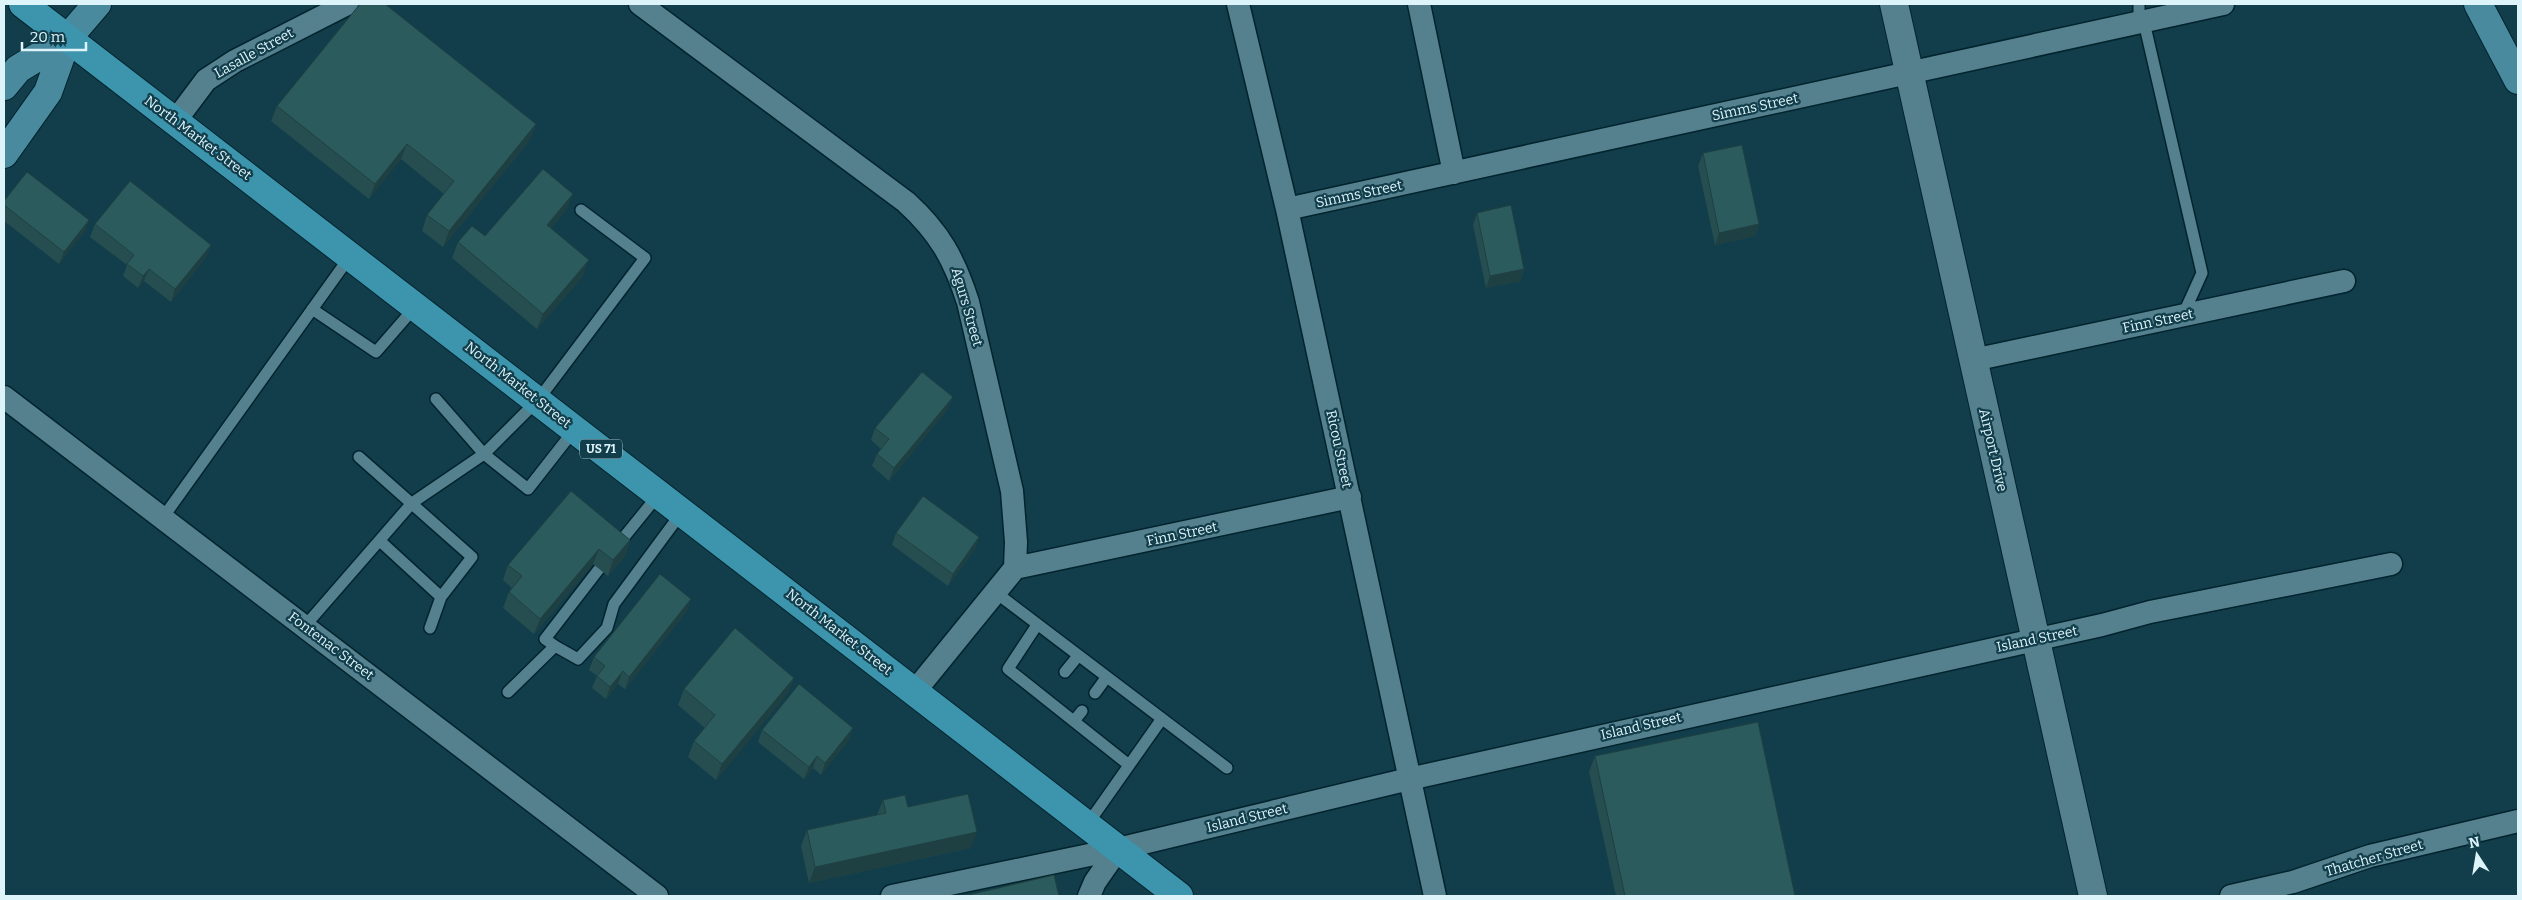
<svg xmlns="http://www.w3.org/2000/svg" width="2522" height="900" viewBox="0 0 2522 900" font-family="Bitter,serif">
  <rect width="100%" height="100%" fill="#123e4b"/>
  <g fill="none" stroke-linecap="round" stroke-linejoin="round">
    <defs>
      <path id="service" d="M 2144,22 L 2202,273 L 2183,315
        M 2139,23 L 2139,4
        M 312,309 L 376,352 L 416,306
        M 436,399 L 484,454 L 528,489 L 575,429
        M 359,457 L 472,557 L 441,597 L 380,541
        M 162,519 L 351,255
        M 616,547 L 659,494
        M 995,592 L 1227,768
        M 1037,625 L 1008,669 L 1129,765
        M 305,626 L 412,503 L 484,454 L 538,400 L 645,258 L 581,210
        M 430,628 L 441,597
        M 555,646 L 545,639 L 599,569
        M 1065,672 L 1078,656
        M 508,692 L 555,646 L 578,659 L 607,628 L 614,604 L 682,512
        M 1095,693 L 1106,678
        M 1074,721 L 1082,711
        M 1087,825 L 1161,720"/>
      <path id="minor" d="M 640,4 L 906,202 C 940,233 954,259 968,302 L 1012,491 L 1016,542 L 1015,568 L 915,691
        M 1238,4 L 1287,209 L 1435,896
        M 1419,4 L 1454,173
        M 176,120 L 206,80 L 235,61 L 347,4
        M 1287,209 L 2223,4
        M 1973,360 L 2344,281
        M 4,397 L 657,896
        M 1015,568 L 1350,497
        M 892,896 L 1118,849 L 1409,779 L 2102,625 L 2150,612 L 2391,564
        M 1089,896 L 1095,882 L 1118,849
        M 2231,896 L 2293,882 L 2370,856 L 2518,821"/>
      <path id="tertiary" d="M 1894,4 L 2093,896"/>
      <path id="secondary" d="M 2478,4 L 2518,80
        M 4,86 L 18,69 L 67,39 L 97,4
        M 4,154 L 48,92 L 67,39"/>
      <path id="primary" d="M 23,4 L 1179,896"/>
    </defs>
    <use href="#service" stroke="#02242d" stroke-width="14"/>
    <use href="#minor" stroke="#02242d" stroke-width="25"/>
    <use href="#tertiary" stroke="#02242d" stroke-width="30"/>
    <use href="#secondary" stroke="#02242d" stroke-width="30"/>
    <use href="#primary" stroke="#02242d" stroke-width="30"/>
    <use href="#service" stroke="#55808e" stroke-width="11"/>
    <use href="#minor" stroke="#55808e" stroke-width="22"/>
    <use href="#tertiary" stroke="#55808e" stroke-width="28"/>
    <use href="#secondary" stroke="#498a9e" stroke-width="28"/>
    <use href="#primary" stroke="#3c94ad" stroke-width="28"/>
  </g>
  <path fill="#264e51" d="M 277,106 L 536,124 L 530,140 L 443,247 L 422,231 L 427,215 L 444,194 L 401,159 L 369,199 L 271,121 Z
    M 1703,153 L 1759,224 L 1755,236 L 1715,245 L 1698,166 Z
    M 4,201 L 89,220 L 84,232 L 59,264 L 4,221 Z
    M 567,209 L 551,228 L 583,276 L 537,329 L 452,258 L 458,242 L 485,236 Z
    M 1477,213 L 1524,269 L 1520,281 L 1486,288 L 1473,225 Z
    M 95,224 L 211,245 L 206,257 L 171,302 L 144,281 L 138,288 L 123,276 L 127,265 L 90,237 Z
    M 948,409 L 889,481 L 872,466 L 877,454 L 881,449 L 871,440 L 875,428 Z
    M 896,533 L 979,537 L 975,549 L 948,586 L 892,545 Z
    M 630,540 L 625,556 L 608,576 L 593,564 L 534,634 L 503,608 L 509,592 L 512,588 L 503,580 L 508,565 Z
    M 687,611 L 625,689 L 618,684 L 606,699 L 592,688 L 597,676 L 589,670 L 594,657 Z
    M 794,678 L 788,693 L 716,780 L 688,757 L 694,741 L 705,728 L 678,705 L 684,689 Z
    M 762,730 L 849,740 L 821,775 L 813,768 L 804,779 L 758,742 Z
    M 1595,756 L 1795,896 L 1616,896 L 1589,772 Z
    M 883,800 L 908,807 L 971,848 L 809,883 L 801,846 L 807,830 L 877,815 Z"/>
  <path fill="#1f4042" d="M 536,124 L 530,140 L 443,247 L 449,231 Z
    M 407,144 L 401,159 L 369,199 L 375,184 Z
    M 573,194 L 567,209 L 541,241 L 547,225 Z
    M 89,220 L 84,232 L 59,264 L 64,252 Z
    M 1759,224 L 1755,236 L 1715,245 L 1719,233 Z
    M 211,245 L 206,257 L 171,302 L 175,289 Z
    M 589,260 L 583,276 L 537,329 L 543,314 Z
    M 149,269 L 144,281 L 138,288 L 143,276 Z
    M 1524,269 L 1520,281 L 1486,288 L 1490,276 Z
    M 953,397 L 948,409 L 889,481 L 894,468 Z
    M 979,537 L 975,549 L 948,586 L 953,574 Z
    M 630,540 L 625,556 L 608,576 L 613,560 Z
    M 599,549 L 593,564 L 534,634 L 540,619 Z
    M 691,599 L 687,611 L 625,689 L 629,677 Z
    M 623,671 L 618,684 L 606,699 L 610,687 Z
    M 794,678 L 788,693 L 716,780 L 722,764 Z
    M 853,728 L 849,740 L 821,775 L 825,763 Z
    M 817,756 L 813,768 L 804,779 L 809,767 Z
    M 977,832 L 971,848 L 809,883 L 815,867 Z"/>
  <path fill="#2c5b5e" stroke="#1f4042" d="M 360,4 L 385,4 L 536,124 L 449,231 L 427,215 L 454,181 L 407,144 L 375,184 L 277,106 Z
    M 1742,145 L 1759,224 L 1719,233 L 1703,153 Z
    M 543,169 L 573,194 L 547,225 L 589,260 L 543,314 L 458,242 L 472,226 L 485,236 Z
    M 27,172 L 89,220 L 64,252 L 4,205 L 4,201 Z
    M 130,181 L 211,245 L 175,289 L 149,269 L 143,276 L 127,264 L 134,255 L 95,224 Z
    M 1511,205 L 1524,269 L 1490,276 L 1477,213 Z
    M 922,372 L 953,397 L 894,468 L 877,454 L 889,439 L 875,428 Z
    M 571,491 L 630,540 L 613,560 L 599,549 L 540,619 L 509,592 L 522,576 L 508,565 Z
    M 923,496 L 979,537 L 953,574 L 896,533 Z
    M 660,574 L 691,599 L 629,677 L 623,671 L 610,687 L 597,676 L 605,666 L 594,657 Z
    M 735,628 L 794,678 L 722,764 L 694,741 L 715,715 L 684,689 Z
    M 799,684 L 853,728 L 825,763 L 817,756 L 809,767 L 762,730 Z
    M 1758,722 L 1795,896 L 1625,896 L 1595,756 Z
    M 968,794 L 977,832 L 815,867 L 807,830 L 886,813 L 883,800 L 905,795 L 908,807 Z
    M 1054,875 L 1059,896 L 964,896 Z"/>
  <g text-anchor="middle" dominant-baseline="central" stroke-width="4.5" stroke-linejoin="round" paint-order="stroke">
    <rect fill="#123e4b" stroke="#a0bdc6" stroke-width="1" x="580" y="439.5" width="42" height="19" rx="4"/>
    <g font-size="12" font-weight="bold" fill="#ddf4fb">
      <text x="601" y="449">US 71</text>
    </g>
    <g font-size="14" fill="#ddf4fb" stroke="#123e4b">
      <text transform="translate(254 53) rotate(-29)">Lasalle Street</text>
      <text transform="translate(1755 107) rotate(-12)">Simms Street</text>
      <text transform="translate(198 138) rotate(37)">North Market Street</text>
      <text transform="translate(1359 194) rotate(-12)">Simms Street</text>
      <text transform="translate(967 307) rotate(74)">Agurs Street</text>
      <text transform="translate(2158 321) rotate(-12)">Finn Street</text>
      <text transform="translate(518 385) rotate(38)">North Market Street</text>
      <text transform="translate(1339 449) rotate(78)">Ricou Street</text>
      <text transform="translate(1993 450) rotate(77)">Airport Drive</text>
      <text transform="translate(1182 534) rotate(-12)">Finn Street</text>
      <text transform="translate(839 632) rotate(38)">North Market Street</text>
      <text transform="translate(2037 639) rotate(-12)">Island Street</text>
      <text transform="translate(331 646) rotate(37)">Fontenac Street</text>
      <text transform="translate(1641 726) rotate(-13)">Island Street</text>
      <text transform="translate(1247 818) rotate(-14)">Island Street</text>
      <text transform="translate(2374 858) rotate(-16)">Thatcher Street</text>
    </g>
  </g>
  <rect width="2522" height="900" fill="none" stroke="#ddf4fb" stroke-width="10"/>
  <g transform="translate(2477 855) rotate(348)" stroke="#123e4b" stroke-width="4" paint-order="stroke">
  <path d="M0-4L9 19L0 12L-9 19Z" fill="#ddf4fb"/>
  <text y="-8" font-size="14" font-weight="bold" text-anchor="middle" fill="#ddf4fb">N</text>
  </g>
  <path d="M22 42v8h64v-8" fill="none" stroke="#ddf4fb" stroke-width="2.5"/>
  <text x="30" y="42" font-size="15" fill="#ddf4fb" stroke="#123e4b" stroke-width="4" paint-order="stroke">20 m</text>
</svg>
